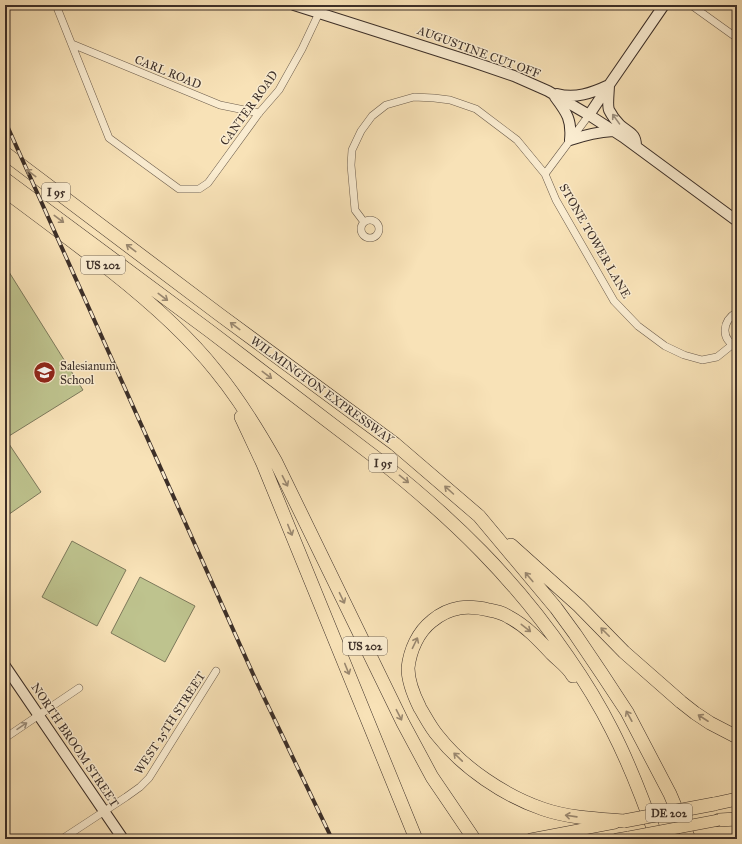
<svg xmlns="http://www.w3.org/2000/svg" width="742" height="844" viewBox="0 0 742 844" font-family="'IM FELL Great Primer',serif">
  <rect width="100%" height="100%" fill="#f8e2b7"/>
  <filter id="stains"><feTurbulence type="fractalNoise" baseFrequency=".005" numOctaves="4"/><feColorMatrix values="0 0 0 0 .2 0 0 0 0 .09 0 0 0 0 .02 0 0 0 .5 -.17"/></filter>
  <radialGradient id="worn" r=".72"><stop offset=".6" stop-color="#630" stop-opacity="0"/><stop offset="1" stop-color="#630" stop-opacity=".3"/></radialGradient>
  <path fill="#bec38e" stroke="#7d795b" d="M 9,272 L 83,390 L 9,436 L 5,429 L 5,274 Z
    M 9,444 L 41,492 L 5,517 L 5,447 Z
    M 72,541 L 126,570 L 97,626 L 42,597 Z
    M 140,577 L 195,606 L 165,662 L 111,633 Z"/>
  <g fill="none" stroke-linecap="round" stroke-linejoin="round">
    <defs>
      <path id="street" d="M 56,5 L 109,138 L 179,189 L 199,189 L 208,183 L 259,113 L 279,90 L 302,49 L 319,13
        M 691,5 L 737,38
        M 72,44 L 220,105 L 259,113
        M 545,174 L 589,115
        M361 229a9 9 0 1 1 18 0a9 9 0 1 1-18 0Z
        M 364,222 L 355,210 L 351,165 L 352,150 L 361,131 L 372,116 L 386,105 L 414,97 L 434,98 L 450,100 L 476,109 L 517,140 L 545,174 L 556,200 L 614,301 L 638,326 L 665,346 L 684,355 L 702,360 L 717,357 L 732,345
        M 737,312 C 722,321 720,339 737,347
        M 5,738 L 79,688
        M 62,839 L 126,797 L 140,787 L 149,778 L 216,671"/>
      <path id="secondary" d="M 294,5 L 473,62 L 514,76 L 548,91 L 589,115 L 623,137 L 737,221
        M 609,85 C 609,91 607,105 609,110 C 612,116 616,121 620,125 C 629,133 636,133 636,146
        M 557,94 C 575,99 592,93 609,85
        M 555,97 C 567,113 572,120 570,140 C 585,135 598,132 613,131
        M 589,115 L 609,85 L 664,5
        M 5,666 L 123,839"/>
      <path id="primary" d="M 531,839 L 615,823
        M 617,839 L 629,837"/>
      <path id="highway" d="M 5,153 L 220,315 L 395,444 L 479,516 L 556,608 L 575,634 L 602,674 L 627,712 L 670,794 L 689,839
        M 5,179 L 211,332 L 380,461 C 453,519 515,579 568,657 C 584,680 599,704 612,730 C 630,765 644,802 657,839
        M 5,191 C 40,217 76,244 111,271 C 149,301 186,333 216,371 C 239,399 258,430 276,462 L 403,723 L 432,777 L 449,802 L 474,839
        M 241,417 L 263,464 L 416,839
        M 511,545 L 579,606 L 624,652 L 681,702 L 695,713 L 710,723 L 737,737
        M 573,676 C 568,667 559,661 552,654 C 539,640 526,626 509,617 C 503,613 495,611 489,610 C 468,605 450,606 432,621 C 418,632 410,650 408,668 C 408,681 414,696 420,708 C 426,718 431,728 438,736 C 463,768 505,796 543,809 C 569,818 597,819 624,821
        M 714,804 L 737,799
        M 719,820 L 737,819"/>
    </defs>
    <use href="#street" stroke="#6b5c4c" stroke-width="8"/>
    <use href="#secondary" stroke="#3c2f28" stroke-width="12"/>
    <use href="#primary" stroke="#3c2f28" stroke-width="12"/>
    <use href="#highway" stroke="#3c2f28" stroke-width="14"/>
    <use href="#street" stroke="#faecd0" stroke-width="7"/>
    <use href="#secondary" stroke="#faecd0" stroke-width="10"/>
    <use href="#primary" stroke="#f8e2b7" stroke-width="11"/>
    <use href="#highway" stroke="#f8e2b7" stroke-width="13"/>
    <defs>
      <path id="rail" d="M 5,121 L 258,685 L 332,839"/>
    </defs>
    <use href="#rail" stroke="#3c2f28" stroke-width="4"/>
    <use href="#rail" stroke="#faecd0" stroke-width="2.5" stroke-dasharray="8" stroke-linecap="butt"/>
    <defs>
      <path id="primary-bridge" d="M 629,837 L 719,820"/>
      <path id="highway-bridge" d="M 624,821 L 714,804"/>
    </defs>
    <use href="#primary-bridge" stroke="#3c2f28" stroke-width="12" stroke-linecap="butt"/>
    <use href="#highway-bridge" stroke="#3c2f28" stroke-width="14" stroke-linecap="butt"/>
    <use href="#primary-bridge" stroke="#f8e2b7" stroke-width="11"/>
    <use href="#highway-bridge" stroke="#f8e2b7" stroke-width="13"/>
  </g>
  <defs><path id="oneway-shaft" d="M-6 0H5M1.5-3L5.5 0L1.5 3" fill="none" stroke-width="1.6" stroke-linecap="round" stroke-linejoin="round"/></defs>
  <g stroke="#9b8e7c">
    <use href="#oneway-shaft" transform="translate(616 119) rotate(-126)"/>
    <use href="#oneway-shaft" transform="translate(22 726) rotate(-34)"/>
  </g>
  <g stroke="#9a8870">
    <use href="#oneway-shaft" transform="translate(31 173) rotate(-143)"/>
    <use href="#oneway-shaft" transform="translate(59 219) rotate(37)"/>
    <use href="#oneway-shaft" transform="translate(131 248) rotate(-143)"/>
    <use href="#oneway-shaft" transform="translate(163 297) rotate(37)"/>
    <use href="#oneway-shaft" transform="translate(235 326) rotate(-143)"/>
    <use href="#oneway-shaft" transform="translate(267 375) rotate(37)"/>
    <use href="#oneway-shaft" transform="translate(404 479) rotate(39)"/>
    <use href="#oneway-shaft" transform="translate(285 481) rotate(63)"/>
    <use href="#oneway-shaft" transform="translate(449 490) rotate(-138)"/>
    <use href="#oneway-shaft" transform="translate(290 530) rotate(68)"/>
    <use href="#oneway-shaft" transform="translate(529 577) rotate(-130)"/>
    <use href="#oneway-shaft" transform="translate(342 598) rotate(64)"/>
    <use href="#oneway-shaft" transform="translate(526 628) rotate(38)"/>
    <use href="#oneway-shaft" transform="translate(605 632) rotate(-135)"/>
    <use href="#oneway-shaft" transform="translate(415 643) rotate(-64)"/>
    <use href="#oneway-shaft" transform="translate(347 669) rotate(68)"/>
    <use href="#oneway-shaft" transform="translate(399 715) rotate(63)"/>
    <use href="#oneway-shaft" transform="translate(629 716) rotate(-119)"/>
    <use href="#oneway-shaft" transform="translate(703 718) rotate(-147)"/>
    <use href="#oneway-shaft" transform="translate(458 757) rotate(-136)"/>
    <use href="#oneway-shaft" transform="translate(571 816) rotate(-172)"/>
  </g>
  <defs>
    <symbol id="school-disc" viewBox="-11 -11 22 22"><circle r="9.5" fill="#8f2418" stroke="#faecd0"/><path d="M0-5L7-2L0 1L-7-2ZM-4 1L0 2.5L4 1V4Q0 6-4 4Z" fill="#fff"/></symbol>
  </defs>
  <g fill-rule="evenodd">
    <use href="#school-disc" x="32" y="360" width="25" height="25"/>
  </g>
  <g text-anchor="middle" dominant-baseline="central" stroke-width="3" stroke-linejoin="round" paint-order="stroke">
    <g fill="#faecd0" stroke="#75685a" stroke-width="1">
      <rect x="42" y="183" width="28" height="18" rx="3"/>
      <rect x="81" y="256" width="44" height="18" rx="3"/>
      <rect x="369" y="454" width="28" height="18" rx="3"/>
      <rect x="343" y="637" width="44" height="18" rx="3"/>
      <rect x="646" y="804" width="46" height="18" rx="3"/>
    </g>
    <g font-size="11" font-weight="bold" fill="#3c2f28">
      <text x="56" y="192">I 95</text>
      <text x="103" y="265">US 202</text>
      <text x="383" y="463">I 95</text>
      <text x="365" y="646">US 202</text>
      <text x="669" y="813">DE 202</text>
    </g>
    <g font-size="12" fill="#3c2f28" stroke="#faecd0">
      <text transform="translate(479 52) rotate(20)">AUGUSTINE CUT OFF</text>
      <text transform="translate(168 72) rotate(22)">CARL ROAD</text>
      <text transform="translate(249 108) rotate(-54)">CANTER ROAD</text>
      <text transform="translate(595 241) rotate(60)">STONE TOWER LANE</text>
      <text transform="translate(322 390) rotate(36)">WILMINGTON EXPRESSWAY</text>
      <text transform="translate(170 723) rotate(-57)">WEST 25TH STREET</text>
      <text transform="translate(75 745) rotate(56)">NORTH BROOM STREET</text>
    </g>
    <g font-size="12" fill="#3c2f28" stroke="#faecd0" text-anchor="start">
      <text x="60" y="366">Salesianum<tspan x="60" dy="14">School</tspan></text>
    </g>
  </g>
  <rect width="742" height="844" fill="none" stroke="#f8e2b7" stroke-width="20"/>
  <rect x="6" y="6" width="730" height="832" fill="none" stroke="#3c2f28" stroke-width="2"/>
  <rect x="10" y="10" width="722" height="824" fill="none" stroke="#3c2f28"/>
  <rect width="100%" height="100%" filter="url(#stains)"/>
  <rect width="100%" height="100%" fill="url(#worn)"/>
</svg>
